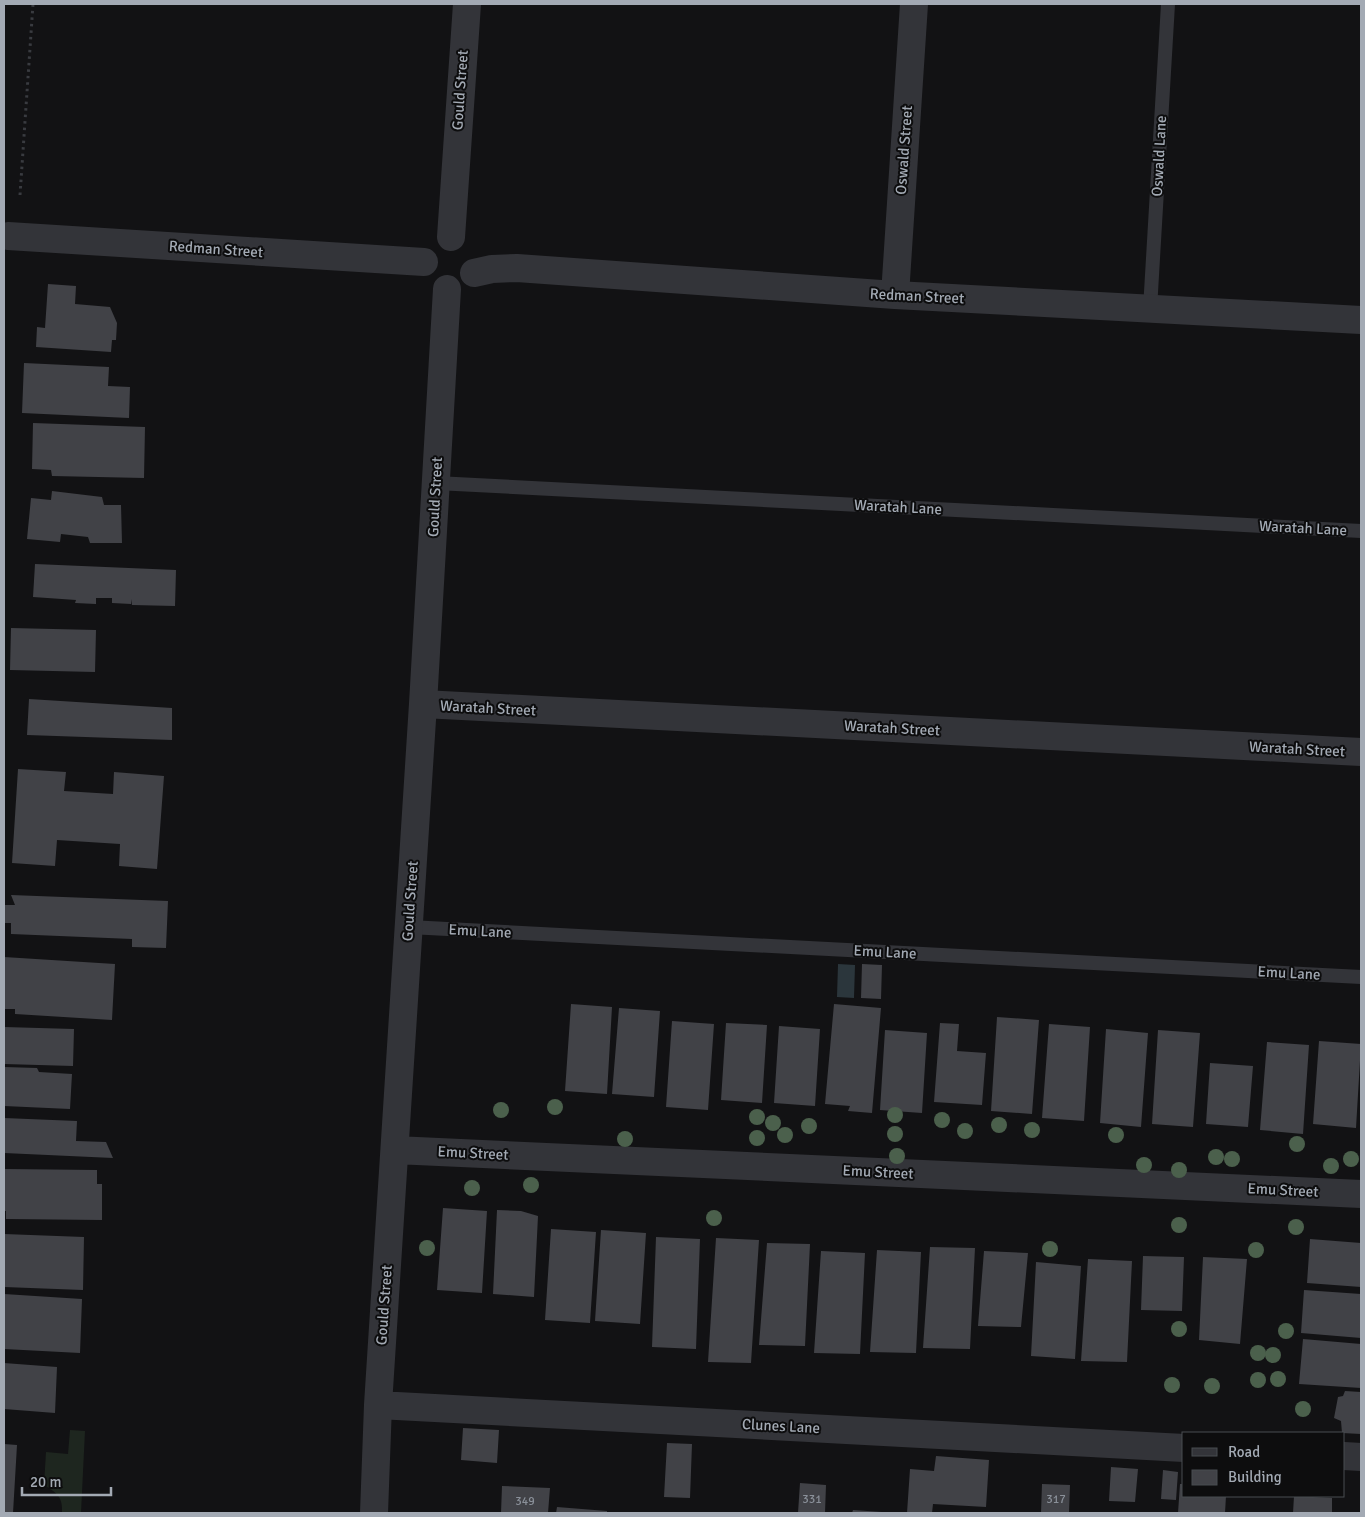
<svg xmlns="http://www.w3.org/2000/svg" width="1365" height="1517" viewBox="0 0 1365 1517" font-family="Signika,sans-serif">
  <rect width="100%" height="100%" fill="#121214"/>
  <path fill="#1e261f" d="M 70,1430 L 85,1431 L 81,1513 L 62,1513 C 63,1497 57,1493 44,1485 L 46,1452 L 68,1454 Z"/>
  <path fill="#2b363c" d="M 838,964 L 855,965 L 854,998 L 837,997 Z"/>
  <path fill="#414247" d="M 48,284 L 76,286 L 75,304 L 110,307 L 117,323 L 116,340 L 112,340 L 111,352 L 36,347 L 37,327 L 45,328 Z
    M 24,363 L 109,367 L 108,386 L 130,387 L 129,418 L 22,413 Z
    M 33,423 L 145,427 L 144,478 L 52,476 L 51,470 L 32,469 Z
    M 52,491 L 102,497 L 104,505 L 121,505 L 122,543 L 90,543 L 88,537 L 61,534 L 60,542 L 27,539 L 31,498 L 51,500 Z
    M 35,564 L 176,570 L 175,606 L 132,605 L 131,599 L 131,604 L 112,603 L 112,598 L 96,598 L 96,604 L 75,603 L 76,600 L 33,597 Z
    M 11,628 L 96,630 L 95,672 L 10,670 Z
    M 29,699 L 172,708 L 172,740 L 27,735 Z
    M 18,769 L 66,772 L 64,791 L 113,794 L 114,772 L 164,776 L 157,869 L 119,866 L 120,844 L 57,840 L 55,866 L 12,863 Z
    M 11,895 L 168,901 L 166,948 L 132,947 L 132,939 L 11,934 L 11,923 L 5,923 L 5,905 L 15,905 Z
    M 4,957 L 115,964 L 112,1020 L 15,1014 L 15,1009 L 4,1009 Z
    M 862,964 L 882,965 L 881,999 L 861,998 Z
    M 571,1004 L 612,1007 L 607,1094 L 565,1091 Z
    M 834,1004 L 881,1008 L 872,1113 L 848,1111 L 850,1106 L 825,1104 Z
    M 619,1008 L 660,1011 L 654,1097 L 612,1094 Z
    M 997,1017 L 1039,1020 L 1032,1114 L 991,1111 Z
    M 672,1021 L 714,1024 L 708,1110 L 666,1107 Z
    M 726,1023 L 767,1025 L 762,1103 L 721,1100 Z
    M 940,1023 L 959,1024 L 957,1051 L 986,1053 L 982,1105 L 934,1102 Z
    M 1049,1024 L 1090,1027 L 1084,1121 L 1042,1118 Z
    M 779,1026 L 820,1029 L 815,1106 L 774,1103 Z
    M 4,1027 L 74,1029 L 73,1066 L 4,1064 Z
    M 1106,1029 L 1148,1033 L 1141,1127 L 1100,1123 Z
    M 885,1030 L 927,1033 L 922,1113 L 880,1110 Z
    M 1158,1030 L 1200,1033 L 1193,1127 L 1152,1124 Z
    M 1319,1041 L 1361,1044 L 1356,1128 L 1313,1124 Z
    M 1267,1042 L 1309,1045 L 1303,1134 L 1260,1130 Z
    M 1210,1063 L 1253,1066 L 1248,1127 L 1206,1124 Z
    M 4,1067 L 37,1068 L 39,1072 L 72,1074 L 70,1109 L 4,1106 Z
    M 4,1118 L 77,1121 L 76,1141 L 106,1142 L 113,1158 L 4,1153 Z
    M 4,1169 L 97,1170 L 97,1184 L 102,1184 L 102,1220 L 6,1219 L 6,1211 L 4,1211 Z
    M 443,1208 L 487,1211 L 482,1293 L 437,1290 Z
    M 497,1210 L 521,1211 L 538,1216 L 534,1297 L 493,1294 Z
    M 551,1229 L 596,1232 L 590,1323 L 545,1320 Z
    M 601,1230 L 646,1233 L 640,1324 L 595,1321 Z
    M 4,1234 L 84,1237 L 83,1290 L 4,1287 Z
    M 656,1237 L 700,1239 L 696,1349 L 652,1347 Z
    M 716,1238 L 759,1240 L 751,1363 L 708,1362 Z
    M 1310,1239 L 1361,1243 L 1361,1287 L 1307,1283 Z
    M 767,1243 L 810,1244 L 805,1346 L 759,1345 Z
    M 930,1247 L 975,1248 L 970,1349 L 923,1348 Z
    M 877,1250 L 921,1252 L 916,1353 L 870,1352 Z
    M 821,1251 L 865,1253 L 860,1354 L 814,1353 Z
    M 984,1251 L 1028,1253 L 1021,1327 L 978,1326 Z
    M 1143,1256 L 1184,1257 L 1182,1311 L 1141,1310 Z
    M 1203,1257 L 1247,1259 L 1240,1344 L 1199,1340 Z
    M 1088,1259 L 1132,1261 L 1127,1362 L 1081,1361 Z
    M 1036,1262 L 1081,1266 L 1075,1359 L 1031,1356 Z
    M 1304,1290 L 1361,1294 L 1361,1338 L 1301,1333 Z
    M 4,1294 L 82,1299 L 80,1353 L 4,1349 Z
    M 1303,1339 L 1361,1344 L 1361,1388 L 1299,1384 Z
    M 4,1363 L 57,1367 L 55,1413 L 4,1409 Z
    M 1345,1391 L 1361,1392 L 1361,1434 L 1342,1433 L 1341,1421 L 1334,1418 L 1338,1397 L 1343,1396 Z
    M 463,1428 L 499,1430 L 497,1463 L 461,1460 Z
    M 667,1443 L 692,1444 L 690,1498 L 664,1497 Z
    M 4,1444 L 17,1445 L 13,1513 L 4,1513 Z
    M 936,1456 L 989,1460 L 986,1507 L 933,1504 L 932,1513 L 907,1513 L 910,1469 L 934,1471 Z
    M 1111,1467 L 1138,1469 L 1135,1502 L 1109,1501 Z
    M 1163,1470 L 1178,1472 L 1176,1500 L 1161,1499 Z
    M 800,1483 L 826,1485 L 825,1513 L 798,1513 Z
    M 1042,1484 L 1070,1485 L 1069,1513 L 1041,1513 Z
    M 1180,1484 L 1184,1484 L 1184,1496 L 1226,1496 L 1225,1513 L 1178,1513 Z
    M 502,1486 L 550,1488 L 548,1513 L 501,1513 Z
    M 1294,1496 L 1332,1498 L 1332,1513 L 1293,1513 Z
    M 557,1507 L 607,1511 L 607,1513 L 556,1513 Z
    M 853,1510 L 882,1512 L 882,1513 L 852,1513 Z"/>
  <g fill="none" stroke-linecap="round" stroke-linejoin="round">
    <path stroke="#393b40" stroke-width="3" stroke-dasharray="2.5 4" stroke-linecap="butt" d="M 20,195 L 33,4"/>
    <path stroke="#333439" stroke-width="14" d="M 1150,309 L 1168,4
      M 436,483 L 1361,531
      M 409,927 L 1361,977"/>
    <path stroke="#333439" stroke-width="28" d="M 8,236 L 424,262
      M 451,237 L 467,4
      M 474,273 L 492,269 L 517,268 L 895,295 L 1361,320
      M 895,295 L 914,4
      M 423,704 L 1361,752
      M 395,1150 L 1361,1194
      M 378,1405 L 1184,1448
      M 1344,1456 L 1361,1457
      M 374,1513 L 378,1405 L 423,704 L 447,289"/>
  </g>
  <g fill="#4b604c">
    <circle cx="555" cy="1107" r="8"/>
    <circle cx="501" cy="1110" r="8"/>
    <circle cx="895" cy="1115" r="8"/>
    <circle cx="757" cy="1117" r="8"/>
    <circle cx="942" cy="1120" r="8"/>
    <circle cx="773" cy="1123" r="8"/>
    <circle cx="999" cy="1125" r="8"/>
    <circle cx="809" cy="1126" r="8"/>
    <circle cx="1032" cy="1130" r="8"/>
    <circle cx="965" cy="1131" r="8"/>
    <circle cx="895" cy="1134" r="8"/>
    <circle cx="785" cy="1135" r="8"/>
    <circle cx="1116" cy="1135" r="8"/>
    <circle cx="757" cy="1138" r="8"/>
    <circle cx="625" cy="1139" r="8"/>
    <circle cx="1297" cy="1144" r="8"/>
    <circle cx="897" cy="1156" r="8"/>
    <circle cx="1216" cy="1157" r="8"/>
    <circle cx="1232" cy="1159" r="8"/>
    <circle cx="1351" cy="1159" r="8"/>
    <circle cx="1144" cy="1165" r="8"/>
    <circle cx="1331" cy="1166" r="8"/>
    <circle cx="1179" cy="1170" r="8"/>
    <circle cx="531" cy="1185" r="8"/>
    <circle cx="472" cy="1188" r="8"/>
    <circle cx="714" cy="1218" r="8"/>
    <circle cx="1179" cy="1225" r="8"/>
    <circle cx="1296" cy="1227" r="8"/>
    <circle cx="427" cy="1248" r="8"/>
    <circle cx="1050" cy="1249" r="8"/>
    <circle cx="1256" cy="1250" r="8"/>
    <circle cx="1179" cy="1329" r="8"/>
    <circle cx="1286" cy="1331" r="8"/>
    <circle cx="1258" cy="1353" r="8"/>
    <circle cx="1273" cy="1355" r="8"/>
    <circle cx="1278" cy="1379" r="8"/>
    <circle cx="1258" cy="1380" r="8"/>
    <circle cx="1172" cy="1385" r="8"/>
    <circle cx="1212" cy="1386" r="8"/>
    <circle cx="1303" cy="1409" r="8"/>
  </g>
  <g text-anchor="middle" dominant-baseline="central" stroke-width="4" stroke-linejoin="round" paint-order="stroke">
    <g font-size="12" fill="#8a9099">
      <text x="812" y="1499">331</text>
      <text x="1056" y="1499">317</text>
      <text x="525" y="1501">349</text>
    </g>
    <g font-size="15" fill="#a3aab4" stroke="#0d0d0e">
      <text transform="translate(460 90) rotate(-86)">Gould Street</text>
      <text transform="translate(904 150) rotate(-86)">Oswald Street</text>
      <text transform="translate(1159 156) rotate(-87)">Oswald Lane</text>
      <text transform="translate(216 249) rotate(4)">Redman Street</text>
      <text transform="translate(917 296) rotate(3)">Redman Street</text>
      <text transform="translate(435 497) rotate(-87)">Gould Street</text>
      <text transform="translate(898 507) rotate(3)">Waratah Lane</text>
      <text transform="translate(1303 528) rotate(3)">Waratah Lane</text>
      <text transform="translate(488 708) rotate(3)">Waratah Street</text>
      <text transform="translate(892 728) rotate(3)">Waratah Street</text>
      <text transform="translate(1297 749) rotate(3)">Waratah Street</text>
      <text transform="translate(410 901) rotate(-86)">Gould Street</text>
      <text transform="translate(480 931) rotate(3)">Emu Lane</text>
      <text transform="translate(885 952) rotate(3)">Emu Lane</text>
      <text transform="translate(1289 973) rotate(3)">Emu Lane</text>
      <text transform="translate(473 1153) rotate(3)">Emu Street</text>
      <text transform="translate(878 1172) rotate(3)">Emu Street</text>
      <text transform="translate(1283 1190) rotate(3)">Emu Street</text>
      <text transform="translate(384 1305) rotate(-86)">Gould Street</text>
      <text transform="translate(781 1426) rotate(3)">Clunes Lane</text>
    </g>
  </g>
  <rect width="1365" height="1517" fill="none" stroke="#a3aab4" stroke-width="10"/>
  <rect x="1182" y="1432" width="162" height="65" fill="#0d0d0e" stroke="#494c50"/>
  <rect x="1192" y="1448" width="25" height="8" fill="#333439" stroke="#494c50"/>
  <text x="1228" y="1457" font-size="15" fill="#a3aab4">Road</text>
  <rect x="1192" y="1470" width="25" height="15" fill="#414247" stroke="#494c50"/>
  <text x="1228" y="1482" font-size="15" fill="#a3aab4">Building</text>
  <path d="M22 1487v8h89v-8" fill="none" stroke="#a3aab4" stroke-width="2.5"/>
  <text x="30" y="1487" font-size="15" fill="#a3aab4" stroke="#0d0d0e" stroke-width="4" paint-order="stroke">20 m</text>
</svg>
